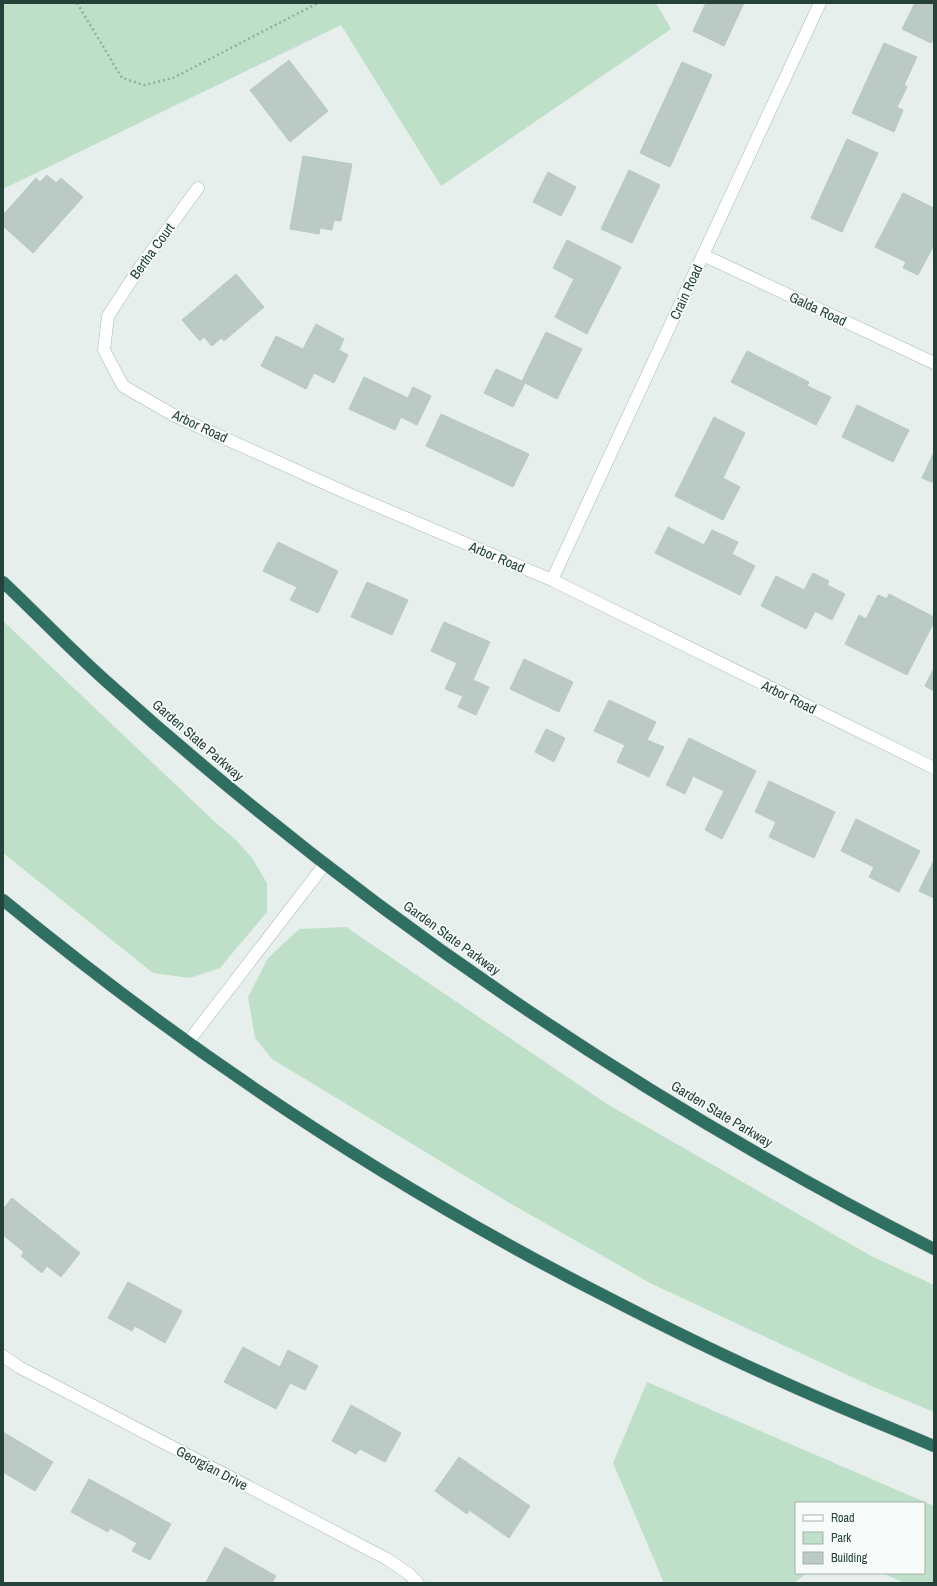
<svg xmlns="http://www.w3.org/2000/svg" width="937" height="1586" viewBox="0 0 937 1586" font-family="'Archivo Narrow',sans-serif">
  <rect width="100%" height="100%" fill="#e6efeb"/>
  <path fill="#bfe0c8" d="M 3,3 L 656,3 L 671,29 L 441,186 L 341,25 L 3,189 Z
    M 3,621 L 215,822 L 236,840 L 252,858 L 267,883 L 267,912 L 220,968 L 190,978 L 153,973 L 3,853 Z
    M 346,927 L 607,1104 L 873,1257 L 934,1285 L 934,1412 L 869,1385 L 652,1284 L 513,1205 L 272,1059 L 255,1038 L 248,997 L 268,958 L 299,929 Z
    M 647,1382 L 934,1506 L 934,1583 L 905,1583 L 882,1573 L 924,1573 L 924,1503 L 796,1503 L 796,1573 L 808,1573 L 793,1583 L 664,1583 L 613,1463 Z"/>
  <path fill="#bbcac4" stroke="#b8c9c2" d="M 706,3 L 744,3 L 724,46 L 693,31 Z
    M 915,3 L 934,3 L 934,38 L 931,43 L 902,29 Z
    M 884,43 L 917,57 L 904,85 L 907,87 L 897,107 L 903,110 L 894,132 L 852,113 Z
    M 289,60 L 328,111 L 290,142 L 250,90 Z
    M 682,62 L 712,75 L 670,167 L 640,153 Z
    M 847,139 L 878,153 L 842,232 L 811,218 Z
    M 303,156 L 352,164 L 341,221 L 334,220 L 332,230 L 320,228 L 319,234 L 290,229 Z
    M 629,170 L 660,185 L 632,243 L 601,229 Z
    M 548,172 L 576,187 L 561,216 L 533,202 Z
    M 47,175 L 56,183 L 61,178 L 83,197 L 33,253 L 3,226 L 3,215 L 36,178 L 40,182 Z
    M 903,193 L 934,208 L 934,245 L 918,275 L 903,268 L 906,262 L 875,247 Z
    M 567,240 L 621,267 L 587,334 L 555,317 L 574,279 L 553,268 Z
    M 236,274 L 264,307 L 224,341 L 221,338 L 212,346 L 204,337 L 200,341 L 182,320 Z
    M 316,324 L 344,339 L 339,350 L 348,355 L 334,383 L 314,373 L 306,389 L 261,366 L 276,336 L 303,349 Z
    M 546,332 L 582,349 L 557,399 L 525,383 L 513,407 L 484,393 L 496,369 L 522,381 Z
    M 747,351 L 809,382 L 807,386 L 831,397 L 816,425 L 731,382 Z
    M 364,377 L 408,398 L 413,387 L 431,396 L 417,425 L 401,417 L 395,430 L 349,409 Z
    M 857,405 L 909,430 L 893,462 L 842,437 Z
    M 441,414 L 529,454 L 513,487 L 426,446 Z
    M 714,417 L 745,433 L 723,478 L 740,487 L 723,520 L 675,496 Z
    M 934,452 L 934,483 L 922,478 Z
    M 668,527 L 704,545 L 712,530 L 738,542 L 732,554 L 755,566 L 740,595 L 655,553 Z
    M 278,542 L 338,571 L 318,613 L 290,600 L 297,587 L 263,571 Z
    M 813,573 L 829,581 L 827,585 L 845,594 L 832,620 L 815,611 L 806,629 L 761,606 L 776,576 L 804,590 Z
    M 367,582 L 408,600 L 392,635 L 351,617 Z
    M 889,594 L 934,617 L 934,622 L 907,675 L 845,644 L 859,615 L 866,619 L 878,595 L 887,599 Z
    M 444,622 L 490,642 L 473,680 L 489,687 L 476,715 L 458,707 L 463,696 L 445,689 L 457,663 L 431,651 Z
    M 524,659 L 573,682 L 559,712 L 510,689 Z
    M 934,668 L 934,691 L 925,686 Z
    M 609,700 L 656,722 L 647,740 L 664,747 L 649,777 L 617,762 L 625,745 L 594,731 Z
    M 546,729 L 565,738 L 554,762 L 535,752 Z
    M 689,738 L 756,771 L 722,839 L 705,830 L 724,791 L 693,776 L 685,794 L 666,785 Z
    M 769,781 L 835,812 L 814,858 L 769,837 L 776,822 L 755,812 Z
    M 856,819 L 920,851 L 899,892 L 869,877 L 874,867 L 841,851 Z
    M 934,860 L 934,898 L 919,891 Z
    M 12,1198 L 80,1253 L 61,1277 L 47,1266 L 42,1273 L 21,1256 L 24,1252 L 3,1235 L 3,1209 Z
    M 128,1282 L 182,1311 L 165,1343 L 135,1326 L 132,1331 L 108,1318 Z
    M 243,1347 L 280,1367 L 288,1350 L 318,1366 L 305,1390 L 290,1383 L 276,1409 L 224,1382 Z
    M 351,1405 L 401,1433 L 385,1462 L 360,1449 L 356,1454 L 332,1441 Z
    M 3,1432 L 53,1462 L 35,1491 L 3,1472 Z
    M 459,1457 L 530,1506 L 509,1538 L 469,1510 L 467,1514 L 435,1491 Z
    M 89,1479 L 171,1524 L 150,1560 L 132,1551 L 137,1543 L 110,1528 L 108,1532 L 71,1512 Z
    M 225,1547 L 276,1576 L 272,1583 L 208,1583 L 206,1582 Z"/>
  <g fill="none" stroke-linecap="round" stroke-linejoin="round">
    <defs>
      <path id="lane" d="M 188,1042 L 325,864"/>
      <path id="street" d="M 198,188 L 140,267 L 108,316 L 104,350 L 123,386 L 175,416 L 349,494 L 552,580 L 934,768
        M 703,255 L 934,363
        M 552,580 L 820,3
        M 3,1356 L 19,1367 L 387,1559 L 409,1574 L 418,1583"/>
      <path id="highway" d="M 3,582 C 38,615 71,650 107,682 C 356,906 635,1097 934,1249
        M 3,900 C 189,1053 392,1188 607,1297 C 665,1327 724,1356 783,1382 C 833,1405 884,1425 934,1446"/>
    </defs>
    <use href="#lane" stroke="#a8b8b2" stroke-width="13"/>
    <use href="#street" stroke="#a8b8b2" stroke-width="13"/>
    <use href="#highway" stroke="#c2cac8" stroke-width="13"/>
    <path stroke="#86b3a5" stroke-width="2.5" stroke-dasharray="2 3" stroke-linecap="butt" d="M 77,3 L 122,78 L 144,85 L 173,78 L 318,3"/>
    <use href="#lane" stroke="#fff" stroke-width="12"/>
    <use href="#street" stroke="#fff" stroke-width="12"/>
    <use href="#highway" stroke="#2f6f62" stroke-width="12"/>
  </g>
  <g text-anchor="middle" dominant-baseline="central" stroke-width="3.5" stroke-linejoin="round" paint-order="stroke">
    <g font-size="14" fill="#24423a" stroke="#f7fbf9">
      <text transform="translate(152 251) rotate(-54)">Bertha Court</text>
      <text transform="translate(686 292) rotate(-65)">Crain Road</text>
      <text transform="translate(818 309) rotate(25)">Galda Road</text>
      <text transform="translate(200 426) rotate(25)">Arbor Road</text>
      <text transform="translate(497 557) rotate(23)">Arbor Road</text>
      <text transform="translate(789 697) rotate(26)">Arbor Road</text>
      <text transform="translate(198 740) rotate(41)">Garden State Parkway</text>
      <text transform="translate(452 938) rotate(36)">Garden State Parkway</text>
      <text transform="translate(722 1114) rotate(31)">Garden State Parkway</text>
      <text transform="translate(212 1468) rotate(28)">Georgian Drive</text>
    </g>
  </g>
  <rect width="937" height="1586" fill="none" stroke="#24423a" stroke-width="8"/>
  <rect x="795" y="1502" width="130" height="72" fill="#f7fbf9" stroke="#a3b1ad"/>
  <rect x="803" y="1515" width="20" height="6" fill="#ffffff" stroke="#a3b1ad"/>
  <text x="831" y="1522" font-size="12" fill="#24423a">Road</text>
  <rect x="803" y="1532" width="20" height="12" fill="#bfe0c8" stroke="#a3b1ad"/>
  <text x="831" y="1542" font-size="12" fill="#24423a">Park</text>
  <rect x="803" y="1552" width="20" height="12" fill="#bbcac4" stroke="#a3b1ad"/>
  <text x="831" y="1562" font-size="12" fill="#24423a">Building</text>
</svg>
